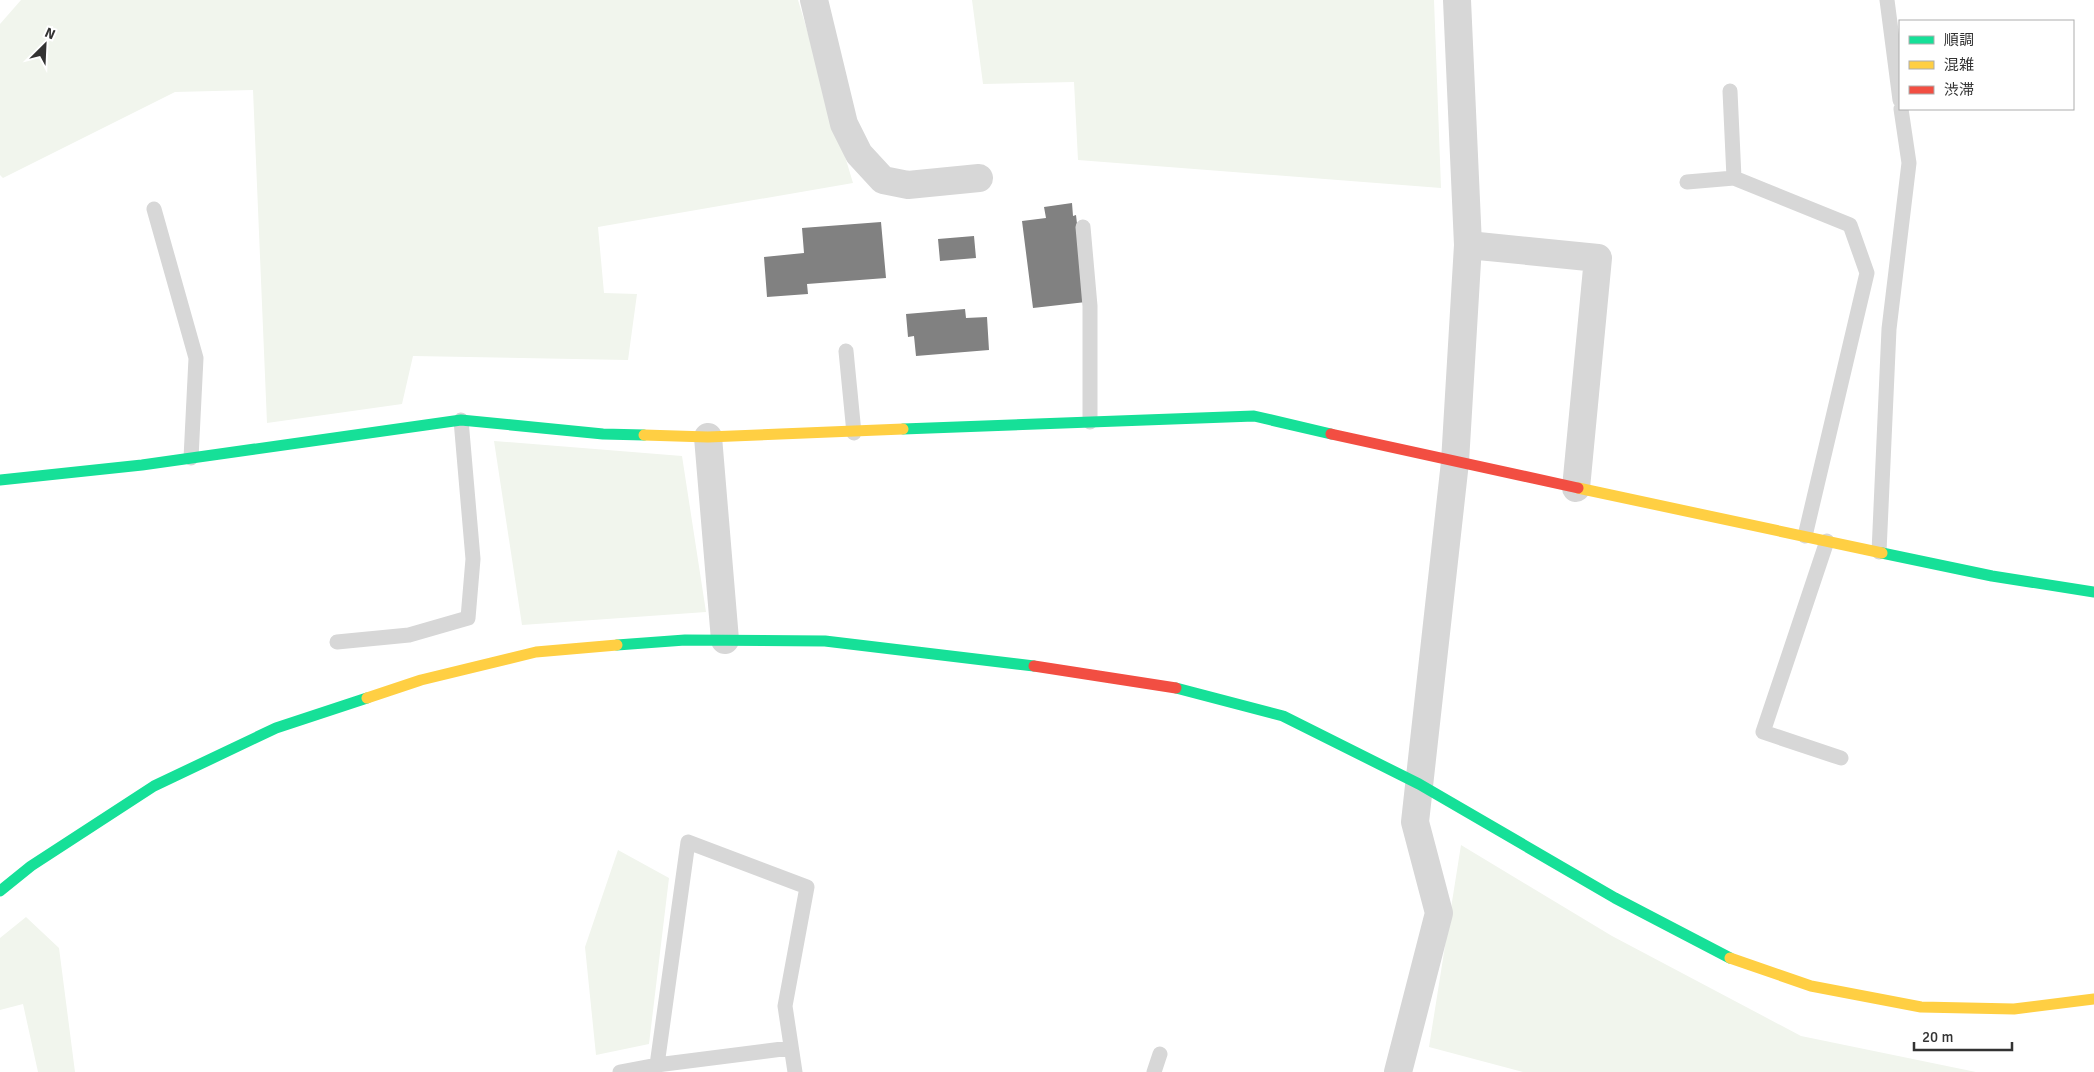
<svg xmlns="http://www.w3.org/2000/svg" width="2094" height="1072" viewBox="0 0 2094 1072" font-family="Signika,'Noto Sans JP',sans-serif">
  <rect width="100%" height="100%" fill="#fff"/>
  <path fill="#f1f5ed" d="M 21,0 L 798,0 L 853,183 L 598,227 L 604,293 L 637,294 L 628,360 L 413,356 L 402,404 L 267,423 L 253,90 L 175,92 L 3,178 L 0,175 L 0,24 Z
    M 972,0 L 1434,0 L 1441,188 L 1078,160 L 1074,82 L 983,84 Z
    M 494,441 L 682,456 L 706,612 L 522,625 Z
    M 1461,845 L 1612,936 L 1801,1036 L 1976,1072 L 1523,1072 L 1429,1047 Z
    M 618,850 L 669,878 L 649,1044 L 596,1055 L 585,947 Z
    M 26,917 L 59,948 L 75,1072 L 38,1072 L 23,1004 L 0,1010 L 0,938 Z"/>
  <path fill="#818181" d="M 1072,203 L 1073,216 L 1076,215 L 1086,302 L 1033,308 L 1022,221 L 1046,218 L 1044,207 Z
    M 881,222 L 886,278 L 807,284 L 808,294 L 767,297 L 764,257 L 804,253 L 802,228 Z
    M 974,236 L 976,258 L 940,261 L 938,239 Z
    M 965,309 L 966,318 L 987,317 L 989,350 L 916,356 L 914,336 L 908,337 L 906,314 Z"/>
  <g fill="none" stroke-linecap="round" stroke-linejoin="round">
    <path stroke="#d7d7d7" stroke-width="15" d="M 1887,0 L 1900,100
      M 1730,91 L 1734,178
      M 1687,182 L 1734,178 L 1850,225 L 1867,273 L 1805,536
      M 154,209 L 196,358 L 191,458
      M 1083,227 L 1090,306 L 1090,422
      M 846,351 L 854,433
      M 1827,541 L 1763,732 L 1841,758
      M 1879,552 L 1889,329 L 1909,163 L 1901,109
      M 337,642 L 409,635 L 468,618 L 473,559 L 461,420
      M 657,1065 L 688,842 L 807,887 L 785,1006 L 795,1072
      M 620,1072 L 657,1065 L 790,1048
      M 1154,1072 L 1160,1054"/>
    <path stroke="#d7d7d7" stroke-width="28" d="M 814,0 L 844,124 L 859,154 L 883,180 L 908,185 L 979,178
      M 1468,245 L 1598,258 L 1576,488
      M 708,437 L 725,640
      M 1398,1072 L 1439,913 L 1415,822 L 1455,462 L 1468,245 L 1457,0"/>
    <path stroke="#16e098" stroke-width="11" d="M 903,429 L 1254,416 L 1331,434
      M 0,480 L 142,465 L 461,420 L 603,434 L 644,435
      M 1882,553 L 1992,576 L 2094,592
      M 617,645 L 685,640 L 825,641 L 1034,666
      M 1176,688 L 1283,716 L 1419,784 L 1615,898 L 1730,958
      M 0,891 L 31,866 L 154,786 L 276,728 L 367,698"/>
    <path stroke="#ffcf43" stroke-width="11" d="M 644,435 L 708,437 L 903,429
      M 1578,488 L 1882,553
      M 367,698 L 421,680 L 536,652 L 617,645
      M 1730,958 L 1811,986 L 1921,1007 L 2014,1009 L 2094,999"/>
    <path stroke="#f24e42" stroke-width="11" d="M 1331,434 L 1578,488
      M 1034,666 L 1176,688"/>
  </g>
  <rect x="1899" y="20" width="175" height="90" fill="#ffffff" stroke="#adadad"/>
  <rect x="1909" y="36" width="25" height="8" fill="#16e098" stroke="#adadad"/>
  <text x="1944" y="45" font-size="15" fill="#333333">順調</text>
  <rect x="1909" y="61" width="25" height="8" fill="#ffcf43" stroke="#adadad"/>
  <text x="1944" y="70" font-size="15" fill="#333333">混雑</text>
  <rect x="1909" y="86" width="25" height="8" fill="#f24e42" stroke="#adadad"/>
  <text x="1944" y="95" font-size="15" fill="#333333">渋滞</text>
  <g transform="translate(45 45) rotate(24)" stroke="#ffffff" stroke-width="4" paint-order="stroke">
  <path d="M0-4L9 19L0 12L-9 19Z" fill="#333333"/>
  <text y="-8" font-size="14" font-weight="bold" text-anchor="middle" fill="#333333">N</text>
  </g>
  <path d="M1914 1042v8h98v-8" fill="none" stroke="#333333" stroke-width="2.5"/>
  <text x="1922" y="1042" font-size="15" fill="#333333" stroke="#ffffff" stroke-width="4" paint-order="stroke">20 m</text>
</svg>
